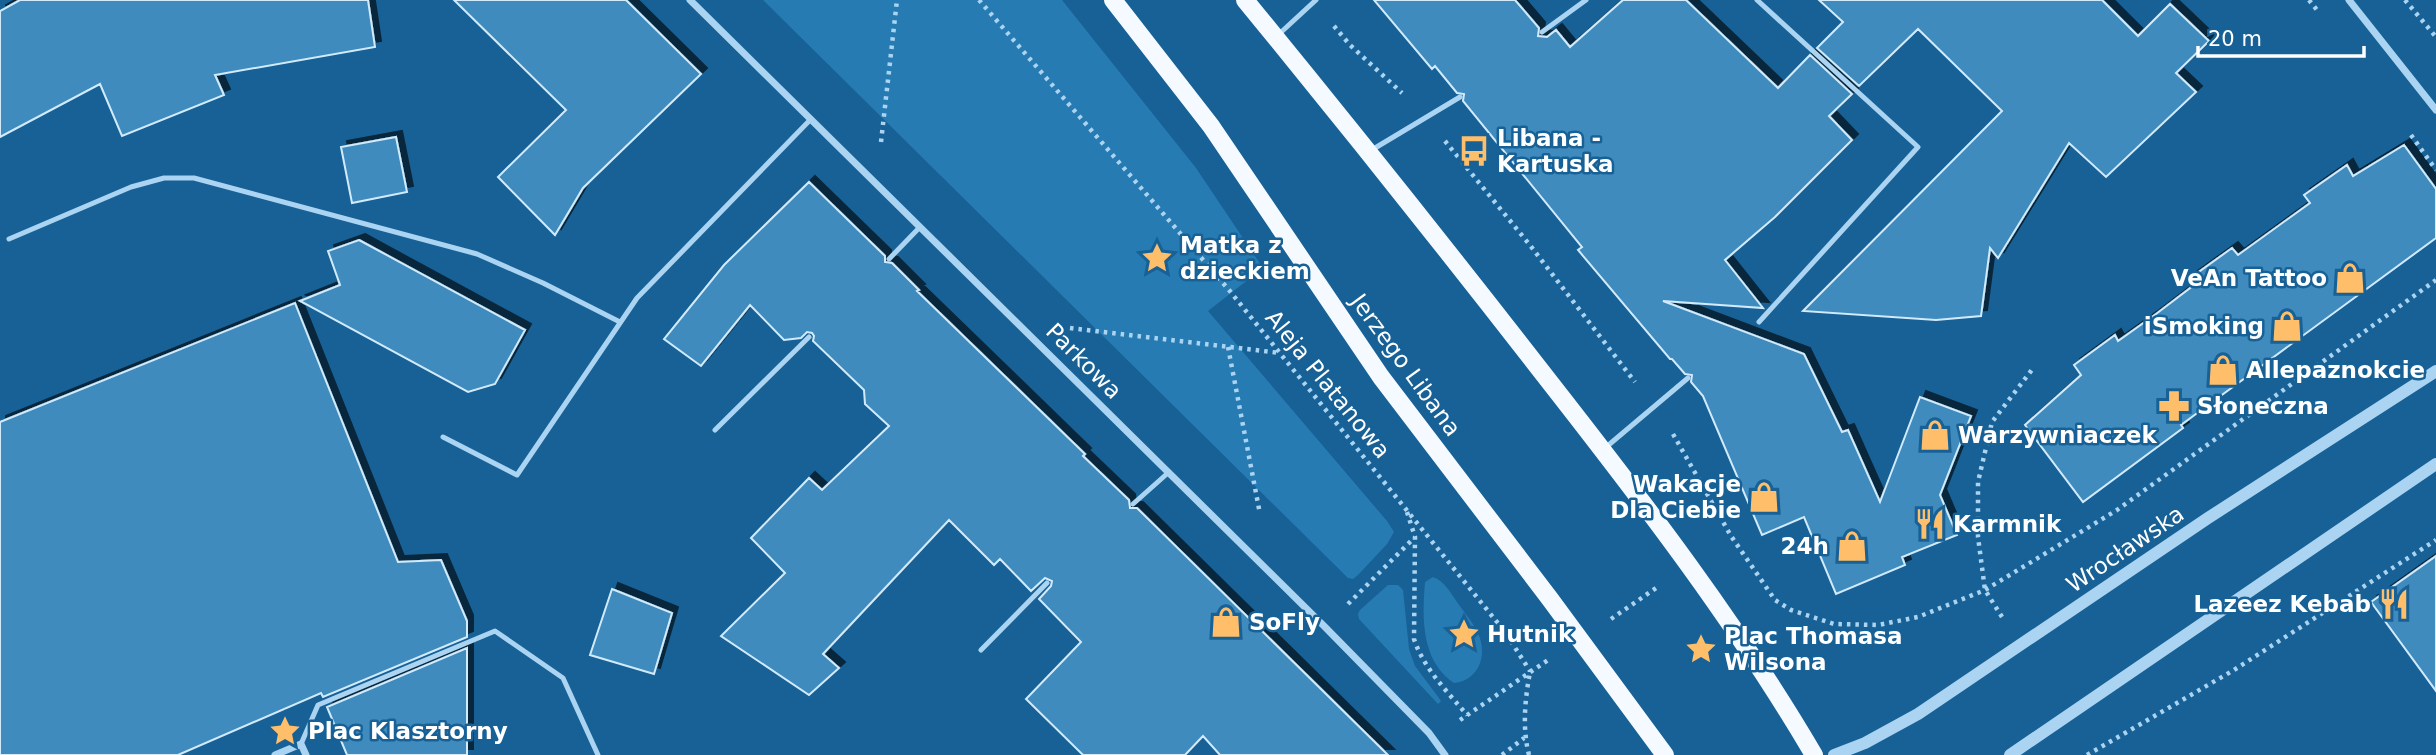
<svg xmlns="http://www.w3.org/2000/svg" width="2436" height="755" viewBox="0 0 2436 755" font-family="'DejaVu Sans',sans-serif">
  <defs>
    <filter id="shadow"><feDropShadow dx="6" dy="-6" stdDeviation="0" flood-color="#0009"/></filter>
  </defs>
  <rect width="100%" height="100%" fill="#176196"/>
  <path fill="#277bb3" d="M 763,0 L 1062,0 L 1196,168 L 1263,268 L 1208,311 L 1387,521 L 1394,532 L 1387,544 L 1358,575 L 1353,579 L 1348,578 Z
    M 1433,577 C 1444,580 1452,595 1459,605 C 1465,613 1473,623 1478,633 C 1488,655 1479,680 1454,683 C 1421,660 1422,619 1425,582 Z
    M 1388,585 L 1398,585 L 1403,590 L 1409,649 L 1415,666 L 1439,698 L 1441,701 L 1438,704 L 1359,619 L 1358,614 L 1360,610 Z"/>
  <path fill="#408bbe" stroke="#d1ebfc" stroke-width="2" filter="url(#shadow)" d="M 20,0 L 368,0 L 375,47 L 215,75 L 224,95 L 122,136 L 100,84 L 0,137 L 0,11 Z
    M 454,0 L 626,0 L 701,74 L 583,188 L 555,235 L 498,177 L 566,110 Z
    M 1374,0 L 1515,0 L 1539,28 L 1538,36 L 1547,37 L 1556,30 L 1570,47 L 1623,0 L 1686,0 L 1778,88 L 1810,55 L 1852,94 L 1829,116 L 1852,140 L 1775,217 L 1725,260 L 1763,308 L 1663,301 L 1804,354 L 1842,432 L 1848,430 L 1880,502 L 1920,397 L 1971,416 L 1940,495 L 1957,535 L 1902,557 L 1905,565 L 1836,594 L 1804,517 L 1762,535 L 1703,396 L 1691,382 L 1692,375 L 1685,374 L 1672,359 L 1670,359 L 1578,250 L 1582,247 L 1463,101 L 1464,94 L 1457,93 L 1435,66 L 1432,69 Z
    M 1819,0 L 2102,0 L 2138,36 L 2170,4 L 2209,41 L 2176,73 L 2196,92 L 2106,177 L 2069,143 L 1998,258 L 1990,248 L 1981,316 L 1936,320 L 1803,311 L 2002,111 L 1918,29 L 1859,86 L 1817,48 L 1843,22 Z
    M 396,137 L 407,192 L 352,203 L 341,147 Z
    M 2404,145 L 2436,189 L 2436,238 L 2181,425 L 2183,428 L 2083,502 L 2025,425 L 2081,375 L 2074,365 L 2115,335 L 2118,341 L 2156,314 L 2194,285 L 2189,279 L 2232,248 L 2238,255 L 2310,203 L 2304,195 L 2347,165 L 2353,176 Z
    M 809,182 L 885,256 L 885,262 L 892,263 L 919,290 L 917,291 L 1085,454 L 1083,456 L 1129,500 L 1130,508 L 1137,508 L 1388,755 L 1220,755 L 1203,736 L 1185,755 L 1083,755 L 1026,699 L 1081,642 L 1039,599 L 1051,586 L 1052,581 L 1045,578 L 1031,591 L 1000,559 L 994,565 L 949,520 L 823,654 L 839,668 L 809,695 L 721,636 L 785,573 L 751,538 L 809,478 L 822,490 L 889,426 L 865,404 L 864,390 L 813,341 L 814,336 L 812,333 L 807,332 L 801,338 L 784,340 L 750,305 L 701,366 L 664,339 L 724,265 Z
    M 359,240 L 525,330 L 495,384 L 468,392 L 300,301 L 340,285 L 328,251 Z
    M 295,303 L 398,562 L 441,560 L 467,621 L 467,637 L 323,697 L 321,693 L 178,755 L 0,755 L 0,422 Z
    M 2436,556 L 2436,691 L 2371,602 Z
    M 612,589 L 672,613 L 654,674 L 590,655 Z
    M 467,648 L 467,755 L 347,755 L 327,707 Z"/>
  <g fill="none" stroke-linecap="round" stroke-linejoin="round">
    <path stroke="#aad4f1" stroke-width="4.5" stroke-dasharray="3.5 5" stroke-linecap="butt" d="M 979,0 L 1229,290 L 1505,632 L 1530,671
      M 2309,0 L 2317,10
      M 2405,0 L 2436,37
      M 1334,26 L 1350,45 L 1402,93
      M 2411,135 L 2436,170
      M 1445,141 L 1529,244 L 1635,382
      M 881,142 L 897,0
      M 1070,328 L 1280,353
      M 1228,347 L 1260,514
      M 1673,434 L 1731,536 L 1775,600 L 1791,610 L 1834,624 L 1878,625 L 1918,617 L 1985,590 L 2117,510 L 2436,280
      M 1407,512 L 1415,537 L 1414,639 C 1424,669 1447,691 1467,715
      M 1348,604 L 1415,537
      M 2002,617 L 1985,590 L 1978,537 L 1978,482 L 1992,422 L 2034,367
      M 1611,619 L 1659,586
      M 1460,720 L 1548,660
      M 1502,755 L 1524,738
      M 1529,755 C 1522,728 1525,699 1530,672
      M 2087,755 L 2234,670 L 2436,540"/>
    <path stroke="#aad4f1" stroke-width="5" d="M 1757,0 L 1918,147 L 1759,322
      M 1542,32 L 1586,0
      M 1278,35 L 1316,0
      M 1370,151 L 1460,97
      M 9,239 L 131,187 L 164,178 L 194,178 L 477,254 L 543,283 L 620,322
      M 889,259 L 920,227
      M 715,430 L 809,337
      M 443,437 L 517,475 L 637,298 L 811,119
      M 1605,448 L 1688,378
      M 1133,504 L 1169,472
      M 981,650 L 1047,583
      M 301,744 L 318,705 L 495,631 L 563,678 L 598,755"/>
    <path stroke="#aad4f1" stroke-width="7" d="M 690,0 L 1325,627 L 1429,733 L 1445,755
      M 2349,0 L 2436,110
      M 275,755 L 301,744 L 306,755"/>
    <path stroke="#aad4f1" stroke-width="12" d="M 1834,755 L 1865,743 L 1918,714 L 2208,518 L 2436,371
      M 2010,755 L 2436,464"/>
    <path stroke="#f4faff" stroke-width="18" d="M 1113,0 L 1211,126 L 1381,377 L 1550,599 L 1665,755
      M 1245,0 C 1349,127 1451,255 1552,385 C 1645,504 1737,624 1814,755"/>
  </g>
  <defs>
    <symbol id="bus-bare" viewBox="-9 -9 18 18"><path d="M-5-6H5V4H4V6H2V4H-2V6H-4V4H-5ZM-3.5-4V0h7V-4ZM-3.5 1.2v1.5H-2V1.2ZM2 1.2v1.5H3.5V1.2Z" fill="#ffbe6a" stroke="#176196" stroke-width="2.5" paint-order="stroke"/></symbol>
    <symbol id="sight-bare" viewBox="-9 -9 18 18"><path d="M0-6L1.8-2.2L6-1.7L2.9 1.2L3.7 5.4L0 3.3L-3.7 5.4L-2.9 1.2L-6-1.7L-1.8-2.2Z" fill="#ffbe6a" stroke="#176196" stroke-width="2.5" paint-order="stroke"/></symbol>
    <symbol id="shop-bare" viewBox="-9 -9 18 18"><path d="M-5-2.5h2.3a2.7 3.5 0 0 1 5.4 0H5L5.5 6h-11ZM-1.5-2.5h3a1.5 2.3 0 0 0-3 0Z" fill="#ffbe6a" stroke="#176196" stroke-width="2.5" paint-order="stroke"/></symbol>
    <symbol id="pharmacy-bare" viewBox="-9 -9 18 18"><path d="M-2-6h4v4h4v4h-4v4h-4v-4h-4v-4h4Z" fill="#ffbe6a" stroke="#176196" stroke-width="2.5" paint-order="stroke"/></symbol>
    <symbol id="restaurant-bare" viewBox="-9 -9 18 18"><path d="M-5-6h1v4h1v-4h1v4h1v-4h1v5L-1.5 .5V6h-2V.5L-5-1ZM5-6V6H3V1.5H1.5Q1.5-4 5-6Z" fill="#ffbe6a" stroke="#176196" stroke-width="2.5" paint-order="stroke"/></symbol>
  </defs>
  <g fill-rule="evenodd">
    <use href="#bus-bare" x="1452" y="129" width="44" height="44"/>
    <use href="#sight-bare" x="1135" y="236" width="44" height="44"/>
    <use href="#shop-bare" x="2328" y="256" width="44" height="44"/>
    <use href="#shop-bare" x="2265" y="304" width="44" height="44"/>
    <use href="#shop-bare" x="2201" y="348" width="44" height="44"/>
    <use href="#pharmacy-bare" x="2152" y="384" width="44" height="44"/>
    <use href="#shop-bare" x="1913" y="413" width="44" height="44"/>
    <use href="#shop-bare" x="1742" y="475" width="44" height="44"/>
    <use href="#restaurant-bare" x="1908" y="502" width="44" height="44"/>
    <use href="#shop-bare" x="1830" y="524" width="44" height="44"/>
    <use href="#restaurant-bare" x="2372" y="582" width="44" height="44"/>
    <use href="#shop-bare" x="1204" y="600" width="44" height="44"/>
    <use href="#sight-bare" x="1442" y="612" width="44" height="44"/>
    <use href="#sight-bare" x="1679" y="627" width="44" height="44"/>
    <use href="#sight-bare" x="263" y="709" width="44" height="44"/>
  </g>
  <g text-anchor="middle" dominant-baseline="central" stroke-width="5" stroke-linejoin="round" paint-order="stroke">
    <g font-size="23" font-weight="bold" fill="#fff" stroke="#176196" text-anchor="start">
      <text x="1497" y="138">Libana -<tspan x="1497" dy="26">Kartuska</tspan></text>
      <text x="1180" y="245">Matka z<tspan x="1180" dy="26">dzieckiem</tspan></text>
      <text x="2327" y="278" text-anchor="end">VeAn Tattoo</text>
      <text x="2264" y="326" text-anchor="end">iSmoking</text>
      <text x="2246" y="370">Allepaznokcie</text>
      <text x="2197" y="406">Słoneczna</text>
      <text x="1958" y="435">Warzywniaczek</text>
      <text x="1741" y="484" text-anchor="end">Wakacje<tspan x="1741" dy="26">Dla Ciebie</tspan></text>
      <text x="1953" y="524">Karmnik</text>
      <text x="1829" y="546" text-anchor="end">24h</text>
      <text x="2371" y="604" text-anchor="end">Lazeez Kebab</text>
      <text x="1249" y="622">SoFly</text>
      <text x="1487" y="634">Hutnik</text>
      <text x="1724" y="636">Plac Thomasa<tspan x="1724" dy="26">Wilsona</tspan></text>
      <text x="308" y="731">Plac Klasztorny</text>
    </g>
    <g font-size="23" fill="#fff" stroke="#176196">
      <text transform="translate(1084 361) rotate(45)">Parkowa</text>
      <text transform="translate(1406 365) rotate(54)">Jerzego Libana</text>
      <text transform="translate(1328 384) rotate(51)">Aleja Platanowa</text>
      <text transform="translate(2125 549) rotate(-34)">Wrocławska</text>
    </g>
  </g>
  <path d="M2198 46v10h166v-10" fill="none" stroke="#ffffff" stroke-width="3.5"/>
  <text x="2208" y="46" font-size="21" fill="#ffffff" stroke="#176196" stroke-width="5" paint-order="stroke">20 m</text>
</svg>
